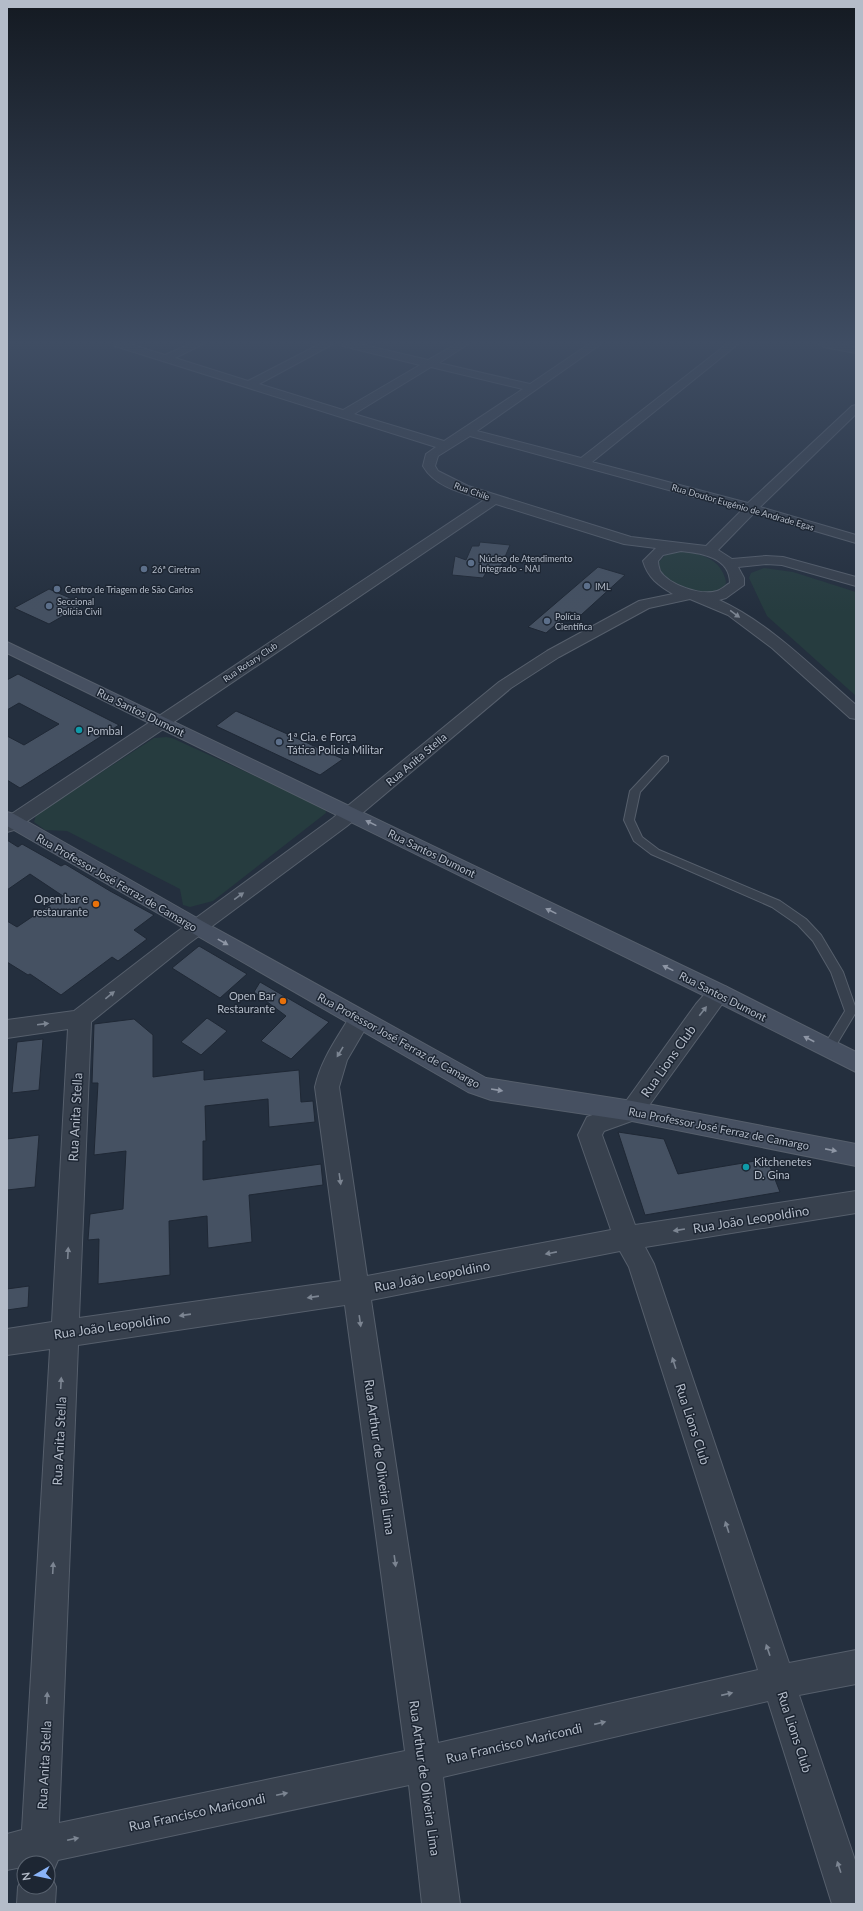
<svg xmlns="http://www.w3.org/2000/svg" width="863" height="1911" viewBox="0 0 863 1911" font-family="Lato,sans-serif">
  <rect width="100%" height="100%" fill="#242f3e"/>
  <path fill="#263c3f" d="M 679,551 C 695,552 716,557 723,573 C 725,578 727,581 725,586 C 707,601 659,588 659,562 L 666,554 Z
    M 764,568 L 793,572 L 856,592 L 856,696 L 767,616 L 749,578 L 751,573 Z
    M 166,737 L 172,738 L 325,808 L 326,813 L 213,901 L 190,907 L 183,905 L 180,889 L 67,831 L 45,830 L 34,822 L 36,815 L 154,738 Z"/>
  <path fill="#455162" stroke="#1f2835" d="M 480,542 L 510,545 L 499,571 L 488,569 L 483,578 L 452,575 L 455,556 L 466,560 L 472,546 L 479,546 Z
    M 598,567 L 625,575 L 581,615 L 570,612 L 546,633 L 528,627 Z
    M 49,589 L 84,604 L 49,624 L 14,608 Z
    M 18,674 L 119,725 L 20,788 L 7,780 L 7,736 L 24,745 L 59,724 L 19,703 L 7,710 L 7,680 Z
    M 236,711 L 343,759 L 320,775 L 216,726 Z
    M 7,840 L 18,847 L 22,844 L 61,866 L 65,864 L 110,891 L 154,915 L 134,930 L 147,939 L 118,961 L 112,957 L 61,995 L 30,974 L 28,975 L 7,962 L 7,921 L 17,927 L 63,896 L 30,874 L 7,890 Z
    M 199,946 L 247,974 L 220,998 L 172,968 Z
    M 260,982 L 329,1022 L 291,1059 L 261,1041 L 286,1016 L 254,992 Z
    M 207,1018 L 227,1031 L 201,1055 L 181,1042 Z
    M 134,1019 L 153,1035 L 153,1077 L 204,1070 L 204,1080 L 299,1070 L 301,1102 L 313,1101 L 315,1122 L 269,1127 L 268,1099 L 205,1106 L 206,1141 L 203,1141 L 203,1180 L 321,1164 L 323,1185 L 249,1195 L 252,1242 L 208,1248 L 207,1216 L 169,1221 L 170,1275 L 98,1284 L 99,1239 L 88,1240 L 90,1214 L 123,1209 L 126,1151 L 94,1155 L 98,1083 L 92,1083 L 94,1024 Z
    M 43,1039 L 39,1090 L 12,1093 L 17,1042 Z
    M 618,1132 L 664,1139 L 678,1174 L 767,1159 L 780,1192 L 645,1215 Z
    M 39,1135 L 35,1187 L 7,1190 L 7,1139 Z
    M 29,1286 L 28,1307 L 7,1310 L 7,1289 Z"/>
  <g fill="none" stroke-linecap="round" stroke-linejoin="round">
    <defs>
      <path id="lane" d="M 665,756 L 668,757 L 668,761 L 640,792 L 634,820 L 642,837 L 659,850 L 780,901 L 806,919 L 821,935 L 843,972 L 856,1009 L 856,1012 L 832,1052 L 824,1052 L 822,1049 L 845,1011 L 831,972 L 813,941 L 798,925 L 772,907 L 651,854 L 634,841 L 624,820 L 630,791 L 662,757 Z"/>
      <path id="street" d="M 114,344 L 130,344 L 165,355 L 190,344 L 203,344 L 175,358 L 248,381 L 320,344 L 333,344 L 259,384 L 343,410 L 420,365 L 343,346 L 342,344 L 360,344 L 428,360 L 456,344 L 468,344 L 439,363 L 530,384 L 589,344 L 601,344 L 477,431 L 581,458 L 727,344 L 738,344 L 592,462 L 748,503 L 852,406 L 856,405 L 856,414 L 760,507 L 856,535 L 856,543 L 754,513 L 718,550 L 732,559 L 766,556 L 783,557 L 856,577 L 856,586 L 782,565 L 766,564 L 738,567 L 744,578 L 744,585 L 726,598 L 719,600 C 771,624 813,668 856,705 L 856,719 L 850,718 L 772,648 L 728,615 L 690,599 L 649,608 L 559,657 L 511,688 L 347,826 L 188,944 L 91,1022 L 79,1318 L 341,1281 L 315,1087 C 321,1059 338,1037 352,1013 L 360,1011 L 368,1013 L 371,1019 L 347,1060 L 339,1087 L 367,1276 L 611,1230 L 578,1135 L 587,1117 L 624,1104 L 696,1004 L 711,987 L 719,985 L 727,987 L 730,993 L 640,1118 L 604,1131 L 602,1135 L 635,1225 L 856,1191 L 856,1213 L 645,1247 L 654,1264 L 789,1663 L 856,1650 L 856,1684 L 799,1695 L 856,1863 L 856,1904 L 832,1904 L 768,1701 L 443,1777 L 460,1904 L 422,1904 L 409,1785 L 58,1860 L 51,1876 L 56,1887 L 55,1904 L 17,1904 L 18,1887 L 24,1874 L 24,1887 L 48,1887 L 48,1863 L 24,1863 L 24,1871 L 22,1867 L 7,1870 L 7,1834 L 22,1830 L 50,1349 L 7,1355 L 7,1329 L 52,1322 L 68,1029 L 7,1038 L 7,1020 L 74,1011 L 174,934 L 333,818 L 499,682 L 547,651 L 639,601 L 673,594 C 658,585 648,578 643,561 L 656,548 L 624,544 L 496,504 L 14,830 L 7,832 L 7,817 L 484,500 C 462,493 435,487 423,466 L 426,454 L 436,447 L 115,346 ZM 431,367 L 523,389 L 444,441 L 354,414 ZM 470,436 L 742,510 L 706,546 L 631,537 L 468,486 L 438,471 L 435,466 L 438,456 ZM 681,551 C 701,553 730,557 730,583 C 726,585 721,590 717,591 C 701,596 669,585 660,571 C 659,568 658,564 658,561 L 663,555 ZM 620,1251 L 629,1267 L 758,1670 L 438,1743 L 371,1300 ZM 345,1305 L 405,1751 L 59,1823 L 78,1345 Z
        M 819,344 L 841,344 L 856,347 L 856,353 L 824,347 Z"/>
      <path id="secondary" d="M 7,642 L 727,987 L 856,1052 L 856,1072 L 711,999 L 7,653 Z
        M 7,812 L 14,814 L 204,922 L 486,1078 L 632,1101 L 856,1144 L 856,1166 L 632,1121 L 491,1100 L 468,1092 L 7,826 Z"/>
    </defs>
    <use href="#lane" stroke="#565f6c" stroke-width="2"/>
    <use href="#street" stroke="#565f6c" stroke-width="2"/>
    <use href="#secondary" stroke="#565f6c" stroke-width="2"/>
    <use href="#lane" fill="#38414e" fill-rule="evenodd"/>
    <use href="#street" fill="#38414e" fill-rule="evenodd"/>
    <use href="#secondary" fill="#465061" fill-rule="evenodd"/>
  </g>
  <defs><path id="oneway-solid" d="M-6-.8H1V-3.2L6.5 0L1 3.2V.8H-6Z"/></defs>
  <g fill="#7c8592">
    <use href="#oneway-solid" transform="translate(735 614) rotate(36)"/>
    <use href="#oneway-solid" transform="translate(239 896) rotate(-36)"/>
    <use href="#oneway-solid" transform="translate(110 995) rotate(-39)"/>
    <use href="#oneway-solid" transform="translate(703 1011) rotate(-52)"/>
    <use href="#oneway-solid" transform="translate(43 1024) rotate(-7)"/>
    <use href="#oneway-solid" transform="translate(340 1052) rotate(121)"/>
    <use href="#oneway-solid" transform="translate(340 1179) rotate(82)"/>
    <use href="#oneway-solid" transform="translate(679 1230) rotate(171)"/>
    <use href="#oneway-solid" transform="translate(68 1253) rotate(-87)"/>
    <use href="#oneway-solid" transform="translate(551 1253) rotate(169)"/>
    <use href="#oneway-solid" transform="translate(313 1297) rotate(172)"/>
    <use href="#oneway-solid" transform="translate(185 1315) rotate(172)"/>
    <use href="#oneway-solid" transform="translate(360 1321) rotate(82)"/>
    <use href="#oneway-solid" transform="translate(674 1363) rotate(-108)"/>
    <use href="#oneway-solid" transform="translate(61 1383) rotate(-87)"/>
    <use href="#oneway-solid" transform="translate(727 1527) rotate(-108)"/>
    <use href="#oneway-solid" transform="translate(395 1561) rotate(82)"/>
    <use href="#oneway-solid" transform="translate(53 1568) rotate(-87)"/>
    <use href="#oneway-solid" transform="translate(768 1650) rotate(-109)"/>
    <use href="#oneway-solid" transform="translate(727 1694) rotate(-13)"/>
    <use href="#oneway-solid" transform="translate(47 1698) rotate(-87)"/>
    <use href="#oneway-solid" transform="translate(600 1723) rotate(-13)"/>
    <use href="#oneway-solid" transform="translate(282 1794) rotate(-12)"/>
    <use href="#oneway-solid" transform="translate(73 1839) rotate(-12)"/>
    <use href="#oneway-solid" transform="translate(839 1867) rotate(-108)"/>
  </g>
  <g fill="#8e96a5">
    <use href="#oneway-solid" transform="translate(371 823) rotate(-154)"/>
    <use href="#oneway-solid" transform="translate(551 911) rotate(-154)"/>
    <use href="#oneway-solid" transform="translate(223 942) rotate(29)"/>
    <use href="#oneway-solid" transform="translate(668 968) rotate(-154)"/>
    <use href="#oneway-solid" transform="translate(809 1039) rotate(-153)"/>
    <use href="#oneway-solid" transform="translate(497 1090) rotate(9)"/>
    <use href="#oneway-solid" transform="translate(831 1150) rotate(11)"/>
  </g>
  <linearGradient id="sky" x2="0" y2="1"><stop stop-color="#141a22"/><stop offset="0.56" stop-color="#3f4d63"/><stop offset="1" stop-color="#3f4d63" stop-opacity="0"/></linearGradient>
  <rect width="863" height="612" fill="url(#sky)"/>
  <g fill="#5c6f8a" stroke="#1d2633" stroke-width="1.5">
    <circle cx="471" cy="563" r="4"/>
    <circle cx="144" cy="569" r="4"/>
    <circle cx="587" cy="586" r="4"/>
    <circle cx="57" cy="589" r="4"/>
    <circle cx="49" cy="606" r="4"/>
    <circle cx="547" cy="621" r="4"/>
    <circle cx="279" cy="742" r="4"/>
  </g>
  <g fill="#0f9aa8" stroke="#1d2633" stroke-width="1.5">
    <circle cx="79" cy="730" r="4"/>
    <circle cx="746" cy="1167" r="4"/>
  </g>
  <g fill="#e8710a" stroke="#1d2633" stroke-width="1.5">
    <circle cx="96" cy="904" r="4"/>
    <circle cx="283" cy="1001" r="4"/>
  </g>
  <g text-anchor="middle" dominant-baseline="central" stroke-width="3" stroke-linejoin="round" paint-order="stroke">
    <g font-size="9" fill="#b4bcc9" stroke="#1d2633">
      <text transform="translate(472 491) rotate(20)">Rua Chile</text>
      <text transform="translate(743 507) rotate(16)">Rua Doutor Eugênio de Andrade Egas</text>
      <text transform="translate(250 662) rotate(-34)">Rua Rotary Club</text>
    </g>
    <g font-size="9" fill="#b4bcc9" stroke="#1d2633" text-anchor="start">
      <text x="479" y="558">Núcleo de Atendimento<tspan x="479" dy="10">Integrado - NAI</tspan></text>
      <text x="152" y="569">26ª Ciretran</text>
      <text x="595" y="586">IML</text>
      <text x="65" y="589">Centro de Triagem de São Carlos</text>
      <text x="57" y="601">Seccional<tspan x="57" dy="10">Polícia Civil</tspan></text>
      <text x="555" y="616">Polícia<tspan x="555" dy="10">Científica</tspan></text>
    </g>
    <g font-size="11" fill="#b4bcc9" stroke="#1d2633">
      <text transform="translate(141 712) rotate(26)">Rua Santos Dumont</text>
      <text transform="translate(416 759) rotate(-40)">Rua Anita Stella</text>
      <text transform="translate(432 853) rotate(26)">Rua Santos Dumont</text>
      <text transform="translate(117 882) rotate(30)">Rua Professor José Ferraz de Camargo</text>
      <text transform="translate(723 996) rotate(27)">Rua Santos Dumont</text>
      <text transform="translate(399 1040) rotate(29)">Rua Professor José Ferraz de Camargo</text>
      <text transform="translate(719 1128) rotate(11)">Rua Professor José Ferraz de Camargo</text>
    </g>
    <g font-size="11" fill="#b4bcc9" stroke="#1d2633" text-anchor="start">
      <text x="87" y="730">Pombal</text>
      <text x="287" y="736">1ª Cia. e Força<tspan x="287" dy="13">Tática Policia Militar</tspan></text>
      <text x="88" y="898" text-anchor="end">Open bar e<tspan x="88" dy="13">restaurante</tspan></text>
      <text x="275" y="995" text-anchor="end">Open Bar<tspan x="275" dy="13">Restaurante</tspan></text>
      <text x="754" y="1161">Kitchenetes<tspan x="754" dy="13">D. Gina</tspan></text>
    </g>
    <g font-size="13" fill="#b4bcc9" stroke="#1d2633">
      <text transform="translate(668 1061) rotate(-55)">Rua Lions Club</text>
      <text transform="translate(75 1117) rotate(-87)">Rua Anita Stella</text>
      <text transform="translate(751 1219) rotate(-9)">Rua João Leopoldino</text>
      <text transform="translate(432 1276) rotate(-11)">Rua João Leopoldino</text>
      <text transform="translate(112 1326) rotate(-8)">Rua João Leopoldino</text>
      <text transform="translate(693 1424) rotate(72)">Rua Lions Club</text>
      <text transform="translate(59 1441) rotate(-87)">Rua Anita Stella</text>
      <text transform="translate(380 1457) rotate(82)">Rua Arthur de Oliveira Lima</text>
      <text transform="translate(795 1732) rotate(72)">Rua Lions Club</text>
      <text transform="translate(514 1743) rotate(-13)">Rua Francisco Maricondi</text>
      <text transform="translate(44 1765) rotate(-87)">Rua Anita Stella</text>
      <text transform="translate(425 1778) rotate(82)">Rua Arthur de Oliveira Lima</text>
      <text transform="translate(197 1812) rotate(-12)">Rua Francisco Maricondi</text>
    </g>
  </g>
  <rect width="863" height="1911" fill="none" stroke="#b4bcc9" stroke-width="16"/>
  <g transform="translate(36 1875) rotate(261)"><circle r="19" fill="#1d2633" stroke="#59626f"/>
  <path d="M0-3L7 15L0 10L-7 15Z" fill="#8ab4f8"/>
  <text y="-6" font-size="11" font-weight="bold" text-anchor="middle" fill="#b4bcc9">N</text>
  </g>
</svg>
